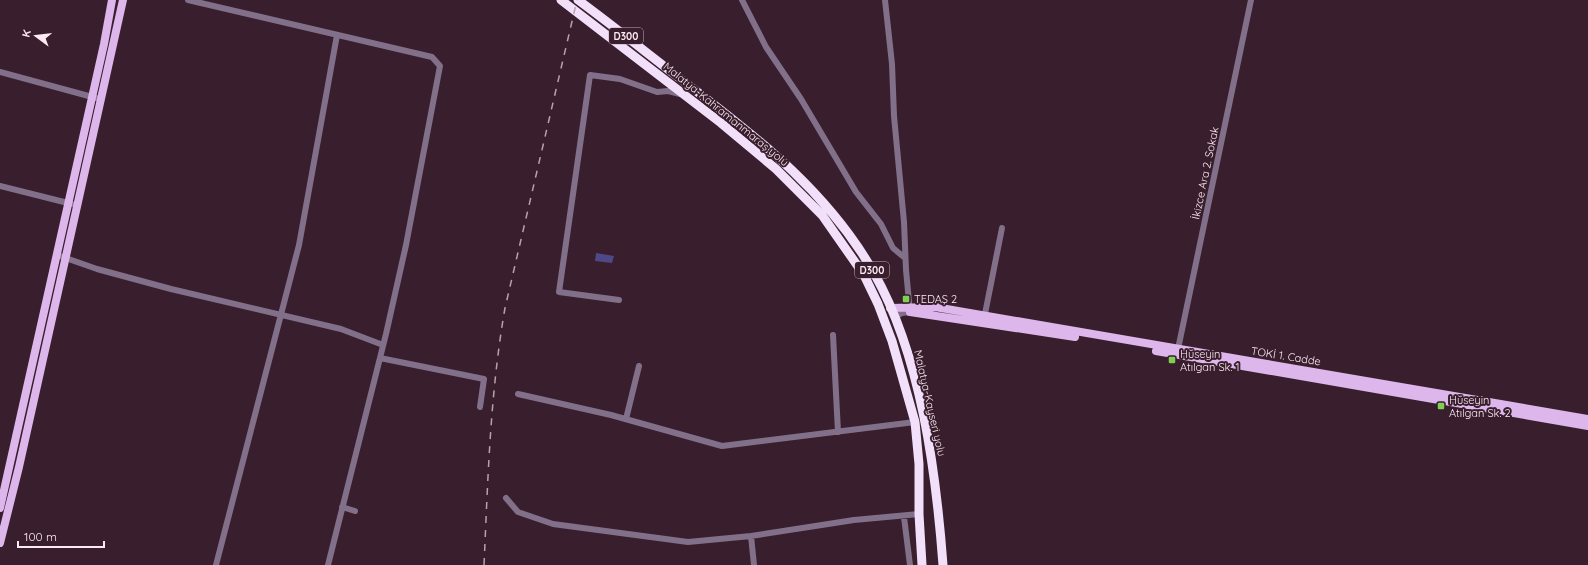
<svg xmlns="http://www.w3.org/2000/svg" width="1588" height="565" viewBox="0 0 1588 565" font-family="Quicksand,sans-serif">
  <rect width="100%" height="100%" fill="#391f2d"/>
  <path fill="#4f4886" d="M 596,253 L 614,256 L 612,263 L 595,261 Z"/>
  <g fill="none" stroke-linecap="round" stroke-linejoin="round">
    <path stroke="#82708a" stroke-width="6" d="M 188,0 L 432,57 L 440,66 L 406,245 L 386,334 L 328,565
      M 742,0 L 766,47 L 801,99 L 856,192 L 881,224 L 893,248 L 905,258
      M 885,0 L 892,64 L 894,116 L 904,222 L 906,270 L 910,312 L 902,313 L 895,317
      M 0,72 L 96,98
      M 0,186 L 72,204
      M 57,255 L 97,269 L 171,289 L 341,329 L 383,345
      M 619,300 L 559,292 L 590,75 L 620,79 L 657,92 L 668,91 L 680,94
      M 984,319 L 1002,228
      M 833,335 L 838,432
      M 1178,349 L 1251,0
      M 380,358 L 484,379 L 480,407
      M 518,394 L 611,415 L 722,446 L 915,422
      M 626,419 L 639,366
      M 506,498 L 518,512 L 553,524 L 688,542 L 751,536 L 854,520 L 919,514
      M 342,507 L 355,511
      M 904,517 L 910,565
      M 751,536 L 754,565
      M 216,565 L 299,245 L 337,35"/>
    <path stroke="#ddb7ec" stroke-width="8" d="M 890,308 L 935,307 L 1588,419
      M 910,312 L 1075,337
      M 1156,351 L 1588,426
      M 0,508 L 104,44 L 112,0
      M 0,543 L 19,467 L 123,0"/>
    <path stroke="#f2dff9" stroke-width="9" d="M 561,0 L 721,123 L 776,169 L 822,215 L 864,275 L 878,304 L 892,341 L 915,422 L 919,464 L 919,514 L 922,565
      M 578,0 C 616,28 653,58 691,87 C 761,140 830,195 874,273 C 921,356 936,471 943,565"/>
    <path stroke="#b8a2ad" stroke-width="1.5" stroke-dasharray="7 7" stroke-linecap="butt" d="M 484,565 C 488,478 490,394 505,308 L 577,0"/>
  </g>
  <g fill="#7fd052" stroke="#391f2d" stroke-width="1.5">
    <rect x="902" y="295" width="8" height="8" rx="2"/>
    <rect x="1168" y="356" width="8" height="8" rx="2"/>
    <rect x="1437" y="402" width="8" height="8" rx="2"/>
  </g>
  <g text-anchor="middle" dominant-baseline="central" stroke-width="4" stroke-linejoin="round" paint-order="stroke">
    <g fill="#391f2d" stroke="#c2acb7" stroke-width="1">
      <rect x="609" y="28" width="34" height="16" rx="3"/>
      <rect x="855" y="262" width="34" height="16" rx="3"/>
    </g>
    <g font-size="10" font-weight="bold" fill="#fce9f2">
      <text x="626" y="36">D300</text>
      <text x="872" y="270">D300</text>
    </g>
    <g font-size="11" fill="#fce9f2" stroke="#391f2d">
      <text transform="translate(726 114) rotate(39)">Malatya-Kahramanmaraş yolu</text>
      <text transform="translate(1205 173) rotate(-78)">İkizce Ara 2. Sokak</text>
      <text transform="translate(1286 356) rotate(9)">TOKİ 1. Cadde</text>
      <text transform="translate(930 403) rotate(77)">Malatya-Kayseri yolu</text>
    </g>
    <g font-size="11" fill="#fce9f2" stroke="#391f2d" text-anchor="start">
      <text x="914" y="299">TEDAŞ 2</text>
      <text x="1180" y="354">Hüseyin<tspan x="1180" dy="13">Atılgan Sk. 1</tspan></text>
      <text x="1449" y="400">Hüseyin<tspan x="1449" dy="13">Atılgan Sk. 2</tspan></text>
    </g>
  </g>
  <g transform="translate(36 36) rotate(285)" stroke="#391f2d" stroke-width="3" paint-order="stroke">
  <path d="M0-3L7 15L0 10L-7 15Z" fill="#fce9f2"/>
  <text y="-6" font-size="11" font-weight="bold" text-anchor="middle" fill="#fce9f2">K</text>
  </g>
  <path d="M18 541v6h86v-6" fill="none" stroke="#fce9f2" stroke-width="2"/>
  <text x="24" y="541" font-size="12" fill="#fce9f2" stroke="#391f2d" stroke-width="3" paint-order="stroke">100 m</text>
</svg>
